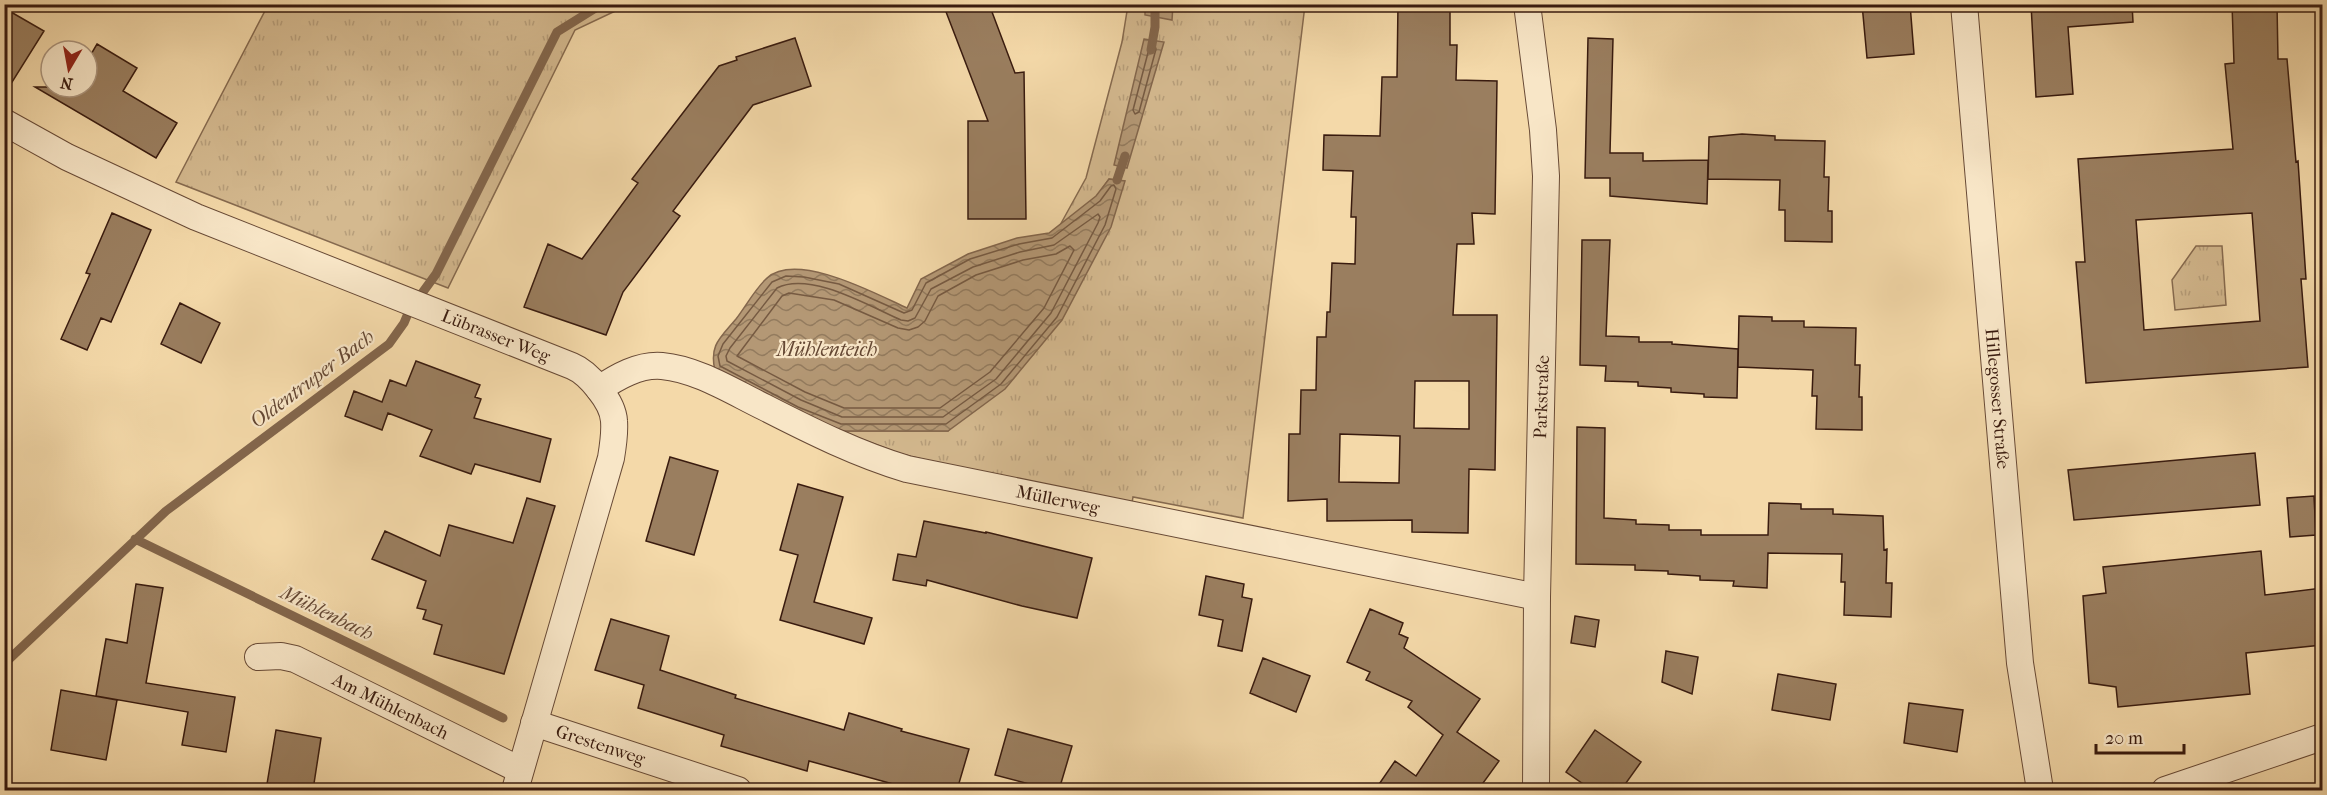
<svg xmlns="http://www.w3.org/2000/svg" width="2327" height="795" viewBox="0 0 2327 795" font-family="'IM FELL French Canon',serif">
  <defs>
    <pattern id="park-tufts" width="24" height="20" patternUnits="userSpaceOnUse" patternTransform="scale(1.5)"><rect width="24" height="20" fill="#d4b98f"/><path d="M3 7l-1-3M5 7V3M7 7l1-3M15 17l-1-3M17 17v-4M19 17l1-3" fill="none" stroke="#b79e7a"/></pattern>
    <pattern id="water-waves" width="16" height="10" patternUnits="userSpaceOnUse" patternTransform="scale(1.5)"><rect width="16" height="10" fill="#b49875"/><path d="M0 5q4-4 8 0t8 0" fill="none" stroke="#937b5e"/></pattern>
  </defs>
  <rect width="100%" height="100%" fill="#f4d9a9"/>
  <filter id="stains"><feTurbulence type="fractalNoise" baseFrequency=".00333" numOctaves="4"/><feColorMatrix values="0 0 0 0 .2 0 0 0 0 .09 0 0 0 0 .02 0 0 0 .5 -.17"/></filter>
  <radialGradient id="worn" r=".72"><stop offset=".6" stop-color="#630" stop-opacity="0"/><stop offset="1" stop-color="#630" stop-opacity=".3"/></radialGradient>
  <path fill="url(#park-tufts)" stroke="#866a4f" stroke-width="1.5" d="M 268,5 L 268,4 L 628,5 L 575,30 L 448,288 L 176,182 Z
    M 1128,5 L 1305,5 L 1243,518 L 1133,497 L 1131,509 L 901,454 L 840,431 L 948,431 L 1124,181 L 1109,179 L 1097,196 L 1059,227 L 1086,178 L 1122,42 Z
    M 2196,246 L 2222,246 L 2226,305 L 2175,310 L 2172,280 Z"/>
  <path fill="url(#water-waves)" stroke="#83664c" stroke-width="1.5" d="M 1145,5 L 1173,5 L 1172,20 L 1145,15 Z
    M 1144,39 L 1164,42 L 1127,168 L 1114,165 Z
    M 1109,179 L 1125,181 L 1111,227 L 1062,320 L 1005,389 L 948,431 L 840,431 L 715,371 C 709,345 720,338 736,319 C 746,306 755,289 767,278 C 797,251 876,294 907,308 L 921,279 L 968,254 L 1017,238 L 1049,233 L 1096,196 Z"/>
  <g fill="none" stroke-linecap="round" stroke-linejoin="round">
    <path stroke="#765a42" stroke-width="1.5" d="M 1150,45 L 1155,46 L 1156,49 L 1139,112 L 1135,114 L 1133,110 Z
      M 1114,185 L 1116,189 L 1105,225 L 1057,317 L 1001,384 L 946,424 L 841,424 L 798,407 L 720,366 L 718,356 L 723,344 L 772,282 L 786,276 L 804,277 L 839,284 L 904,313 L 912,310 L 926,283 L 970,259 L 1019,244 L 1052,238 L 1100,201 L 1111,186 Z
      M 1098,214 L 1100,217 L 1098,223 L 1051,313 L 996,379 L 943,417 L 842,417 L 801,400 L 727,361 L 726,356 L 730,348 L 777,288 C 810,271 869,306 901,320 L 908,321 L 915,318 L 931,289 L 973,267 L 1020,252 L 1054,245 Z
      M 1070,246 L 1074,250 L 1044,308 L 990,372 L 940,408 L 844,408 L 805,392 L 737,356 L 782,296 L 789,293 L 834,300 L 898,328 L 909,330 L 918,327 L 925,321 L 938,296 L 976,275 L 1023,260 L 1056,254 Z"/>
    <path stroke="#83664c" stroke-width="9" d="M 1151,50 L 1155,27 L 1155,4
      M 1117,180 L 1125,156
      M 135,539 L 503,718
      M 4,664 L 166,511 L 389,344 L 404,323 L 409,311 L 436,274 L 557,32 L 602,4"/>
  </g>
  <path fill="#9a7e5f" stroke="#391b0f" stroke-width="1.5" fill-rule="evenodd" d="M 943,4 L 989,4 L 1015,73 L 1024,72 L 1026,219 L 968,219 L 968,121 L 988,121 Z
    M 1398,4 L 1450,4 L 1450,45 L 1457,45 L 1456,80 L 1497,81 L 1495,214 L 1472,213 L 1474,244 L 1457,244 L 1453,315 L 1497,315 L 1495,470 L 1469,469 L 1468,533 L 1412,532 L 1412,520 L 1327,521 L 1327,499 L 1288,501 L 1289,434 L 1300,434 L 1301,390 L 1316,390 L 1317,337 L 1326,337 L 1327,312 L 1330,312 L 1332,263 L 1355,264 L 1356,217 L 1351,217 L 1353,171 L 1323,170 L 1324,135 L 1380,136 L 1382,77 L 1397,77 ZM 1415,381 L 1469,381 L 1469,429 L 1414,428 ZM 1340,434 L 1400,436 L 1399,483 L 1339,482 Z
    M 1862,4 L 1910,4 L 1914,54 L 1867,58 Z
    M 2031,4 L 2132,4 L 2133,22 L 2068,27 L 2073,94 L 2036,97 Z
    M 2232,4 L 2277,4 L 2278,59 L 2287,59 L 2296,162 L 2298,161 L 2306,279 L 2301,279 L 2308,367 L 2086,383 L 2076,262 L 2085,262 L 2078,159 L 2233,149 L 2225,64 L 2234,63 ZM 2252,213 L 2260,321 L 2144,330 L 2136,220 Z
    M 4,8 L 44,31 L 4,95 Z
    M 795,38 L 811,86 L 753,105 L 673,211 L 680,216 L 623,292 L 606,335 L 524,307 L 548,244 L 582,259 L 638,183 L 632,179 L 719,66 L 737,60 L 736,57 Z
    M 1588,38 L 1613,39 L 1610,153 L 1643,153 L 1643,161 L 1708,160 L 1707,204 L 1610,196 L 1610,178 L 1585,178 Z
    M 97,44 L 137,68 L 123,91 L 177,123 L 156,158 L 35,87 L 87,87 L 87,61 Z
    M 1742,134 L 1775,136 L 1775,140 L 1825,141 L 1824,177 L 1829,177 L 1828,211 L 1832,211 L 1832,242 L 1785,241 L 1785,210 L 1779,210 L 1780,180 L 1708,179 L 1709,137 Z
    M 112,213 L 151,230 L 111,322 L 101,318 L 87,350 L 61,339 L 90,274 L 86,273 Z
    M 1582,240 L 1610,240 L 1606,336 L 1639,337 L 1639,342 L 1672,342 L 1672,344 L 1738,349 L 1737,398 L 1704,397 L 1704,394 L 1671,392 L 1671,388 L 1638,386 L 1638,382 L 1605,381 L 1606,366 L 1580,365 Z
    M 180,303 L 220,323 L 201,363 L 161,344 Z
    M 1739,316 L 1772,317 L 1772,321 L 1804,321 L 1804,327 L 1856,328 L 1855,365 L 1860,365 L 1859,397 L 1862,397 L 1862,430 L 1816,429 L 1817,396 L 1812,396 L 1813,370 L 1738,367 Z
    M 416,361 L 480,385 L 475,397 L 481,399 L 474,418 L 551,439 L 540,482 L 475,464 L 471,474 L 420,456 L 432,430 L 388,413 L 382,430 L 345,416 L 354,391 L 382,402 L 390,380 L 406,386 Z
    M 1577,427 L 1605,428 L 1604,518 L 1636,520 L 1636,524 L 1669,525 L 1669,530 L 1701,530 L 1701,535 L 1768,535 L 1769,503 L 1801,504 L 1801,509 L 1833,509 L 1833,514 L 1883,516 L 1884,550 L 1887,549 L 1886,583 L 1892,583 L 1891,617 L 1844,615 L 1845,582 L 1841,582 L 1842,554 L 1768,553 L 1767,588 L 1733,586 L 1734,581 L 1700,580 L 1700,576 L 1668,574 L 1668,571 L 1635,570 L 1635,565 L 1576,564 Z
    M 2255,453 L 2260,505 L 2074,520 L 2068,470 Z
    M 670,457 L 718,471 L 694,555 L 646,541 Z
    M 798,484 L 843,497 L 814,602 L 872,618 L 864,644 L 780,620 L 798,555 L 780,550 Z
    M 2314,496 L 2316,535 L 2290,537 L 2287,498 Z
    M 527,498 L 555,506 L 504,674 L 434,654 L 442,625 L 423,619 L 426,610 L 417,608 L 426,581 L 372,559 L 385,531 L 440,556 L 449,525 L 513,543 Z
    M 924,521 L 986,533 L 986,532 L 1092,558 L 1077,618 L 1022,606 L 927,580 L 926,586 L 893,580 L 898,554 L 916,557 Z
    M 2261,551 L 2265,595 L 2322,588 L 2322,645 L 2246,653 L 2250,694 L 2118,707 L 2116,687 L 2089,683 L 2083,596 L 2106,593 L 2103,567 Z
    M 1206,576 L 1244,584 L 1242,597 L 1252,599 L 1242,651 L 1218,646 L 1223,620 L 1199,615 Z
    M 136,584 L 163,588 L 146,683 L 235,697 L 226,752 L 182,745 L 188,712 L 96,696 L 106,639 L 127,643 Z
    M 1370,609 L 1403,623 L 1399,634 L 1408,638 L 1404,648 L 1480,699 L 1457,732 L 1499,761 L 1478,790 L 1375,790 L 1395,761 L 1416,776 L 1443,735 L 1408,707 L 1412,701 L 1366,680 L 1370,672 L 1347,662 Z
    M 1575,616 L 1599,620 L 1595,647 L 1571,643 Z
    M 611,619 L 669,636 L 660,670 L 736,695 L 735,698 L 844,730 L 849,713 L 902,729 L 901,731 L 969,749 L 957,790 L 915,790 L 809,761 L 807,771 L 721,746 L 724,735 L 638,708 L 644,685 L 595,670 Z
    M 1666,651 L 1698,657 L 1692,694 L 1662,682 Z
    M 1263,658 L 1310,676 L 1296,712 L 1250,693 Z
    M 1778,674 L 1836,684 L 1830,720 L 1772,710 Z
    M 61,690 L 117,700 L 106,760 L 51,750 Z
    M 1909,703 L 1963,710 L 1957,752 L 1904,743 Z
    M 1008,729 L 1072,746 L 1059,790 L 1052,790 L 995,775 Z
    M 276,730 L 321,738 L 313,790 L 266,790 Z
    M 1595,730 L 1641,762 L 1621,790 L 1592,790 L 1566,772 Z"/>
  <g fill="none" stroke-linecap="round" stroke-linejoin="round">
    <defs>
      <g id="street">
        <path d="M 1527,4 L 1543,130 L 1546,176 L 1537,597 L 1536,790"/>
        <path id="s1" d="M 1964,4 L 2020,663 L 2040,790"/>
        <path id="s2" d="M 4,122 L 67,157 L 196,217 L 572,366 C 589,373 613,402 614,421 C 615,433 613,446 611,458 L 515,790"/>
        <path id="s3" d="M 599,389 C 617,377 639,364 662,366 C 697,369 733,392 764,407 C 811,431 857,454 907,469 L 1537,597"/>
        <path id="s4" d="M 258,657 L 281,656 L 295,659 L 520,770"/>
        <path id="s5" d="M 534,723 L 738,790"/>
        <path d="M 2165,790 L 2322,737"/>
      </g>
    </defs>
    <use href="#street" stroke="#684a36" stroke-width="28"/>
    <use href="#street" stroke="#f8e6c7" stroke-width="26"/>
  </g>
  <g text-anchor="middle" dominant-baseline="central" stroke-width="4.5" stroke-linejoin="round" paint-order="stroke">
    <g font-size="18" fill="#391b0f" stroke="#f8e6c7">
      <text stroke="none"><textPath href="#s2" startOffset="537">Lübrasser Weg</textPath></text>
      <text transform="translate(1542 397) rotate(-88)">Parkstraße</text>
      <text stroke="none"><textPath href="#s1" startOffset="396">Hillegosser Straße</textPath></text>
      <text stroke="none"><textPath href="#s3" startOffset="489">Müllerweg</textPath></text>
      <text stroke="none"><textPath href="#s4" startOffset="144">Am Mühlenbach</textPath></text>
      <text stroke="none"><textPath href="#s5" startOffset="70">Grestenweg</textPath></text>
    </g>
    <g font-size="20" font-style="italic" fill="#644733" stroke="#f8e6c7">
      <text x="827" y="349">Mühlenteich</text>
      <text transform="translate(312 379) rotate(-37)">Oldentruper Bach</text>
      <text transform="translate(327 613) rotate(26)">Mühlenbach</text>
    </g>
  </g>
  <rect width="2327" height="795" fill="none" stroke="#f4d9a9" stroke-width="24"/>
  <rect x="6" y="6" width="2315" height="783" fill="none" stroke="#391b0f" stroke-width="3"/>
  <rect x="12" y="12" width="2303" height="771" fill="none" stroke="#391b0f" stroke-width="1.5"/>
  <g transform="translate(69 69) rotate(190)"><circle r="28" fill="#f8e6c7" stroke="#ac957d" stroke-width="1.5"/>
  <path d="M0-4.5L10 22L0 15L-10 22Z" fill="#8f2418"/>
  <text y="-9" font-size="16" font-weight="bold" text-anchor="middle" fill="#391b0f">N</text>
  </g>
  <path d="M2096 744v9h88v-9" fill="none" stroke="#391b0f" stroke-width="3"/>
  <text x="2105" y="744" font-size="18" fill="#391b0f" stroke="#f8e6c7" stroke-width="4.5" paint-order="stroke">20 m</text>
  <rect width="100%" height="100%" filter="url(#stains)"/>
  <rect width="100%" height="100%" fill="url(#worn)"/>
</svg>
